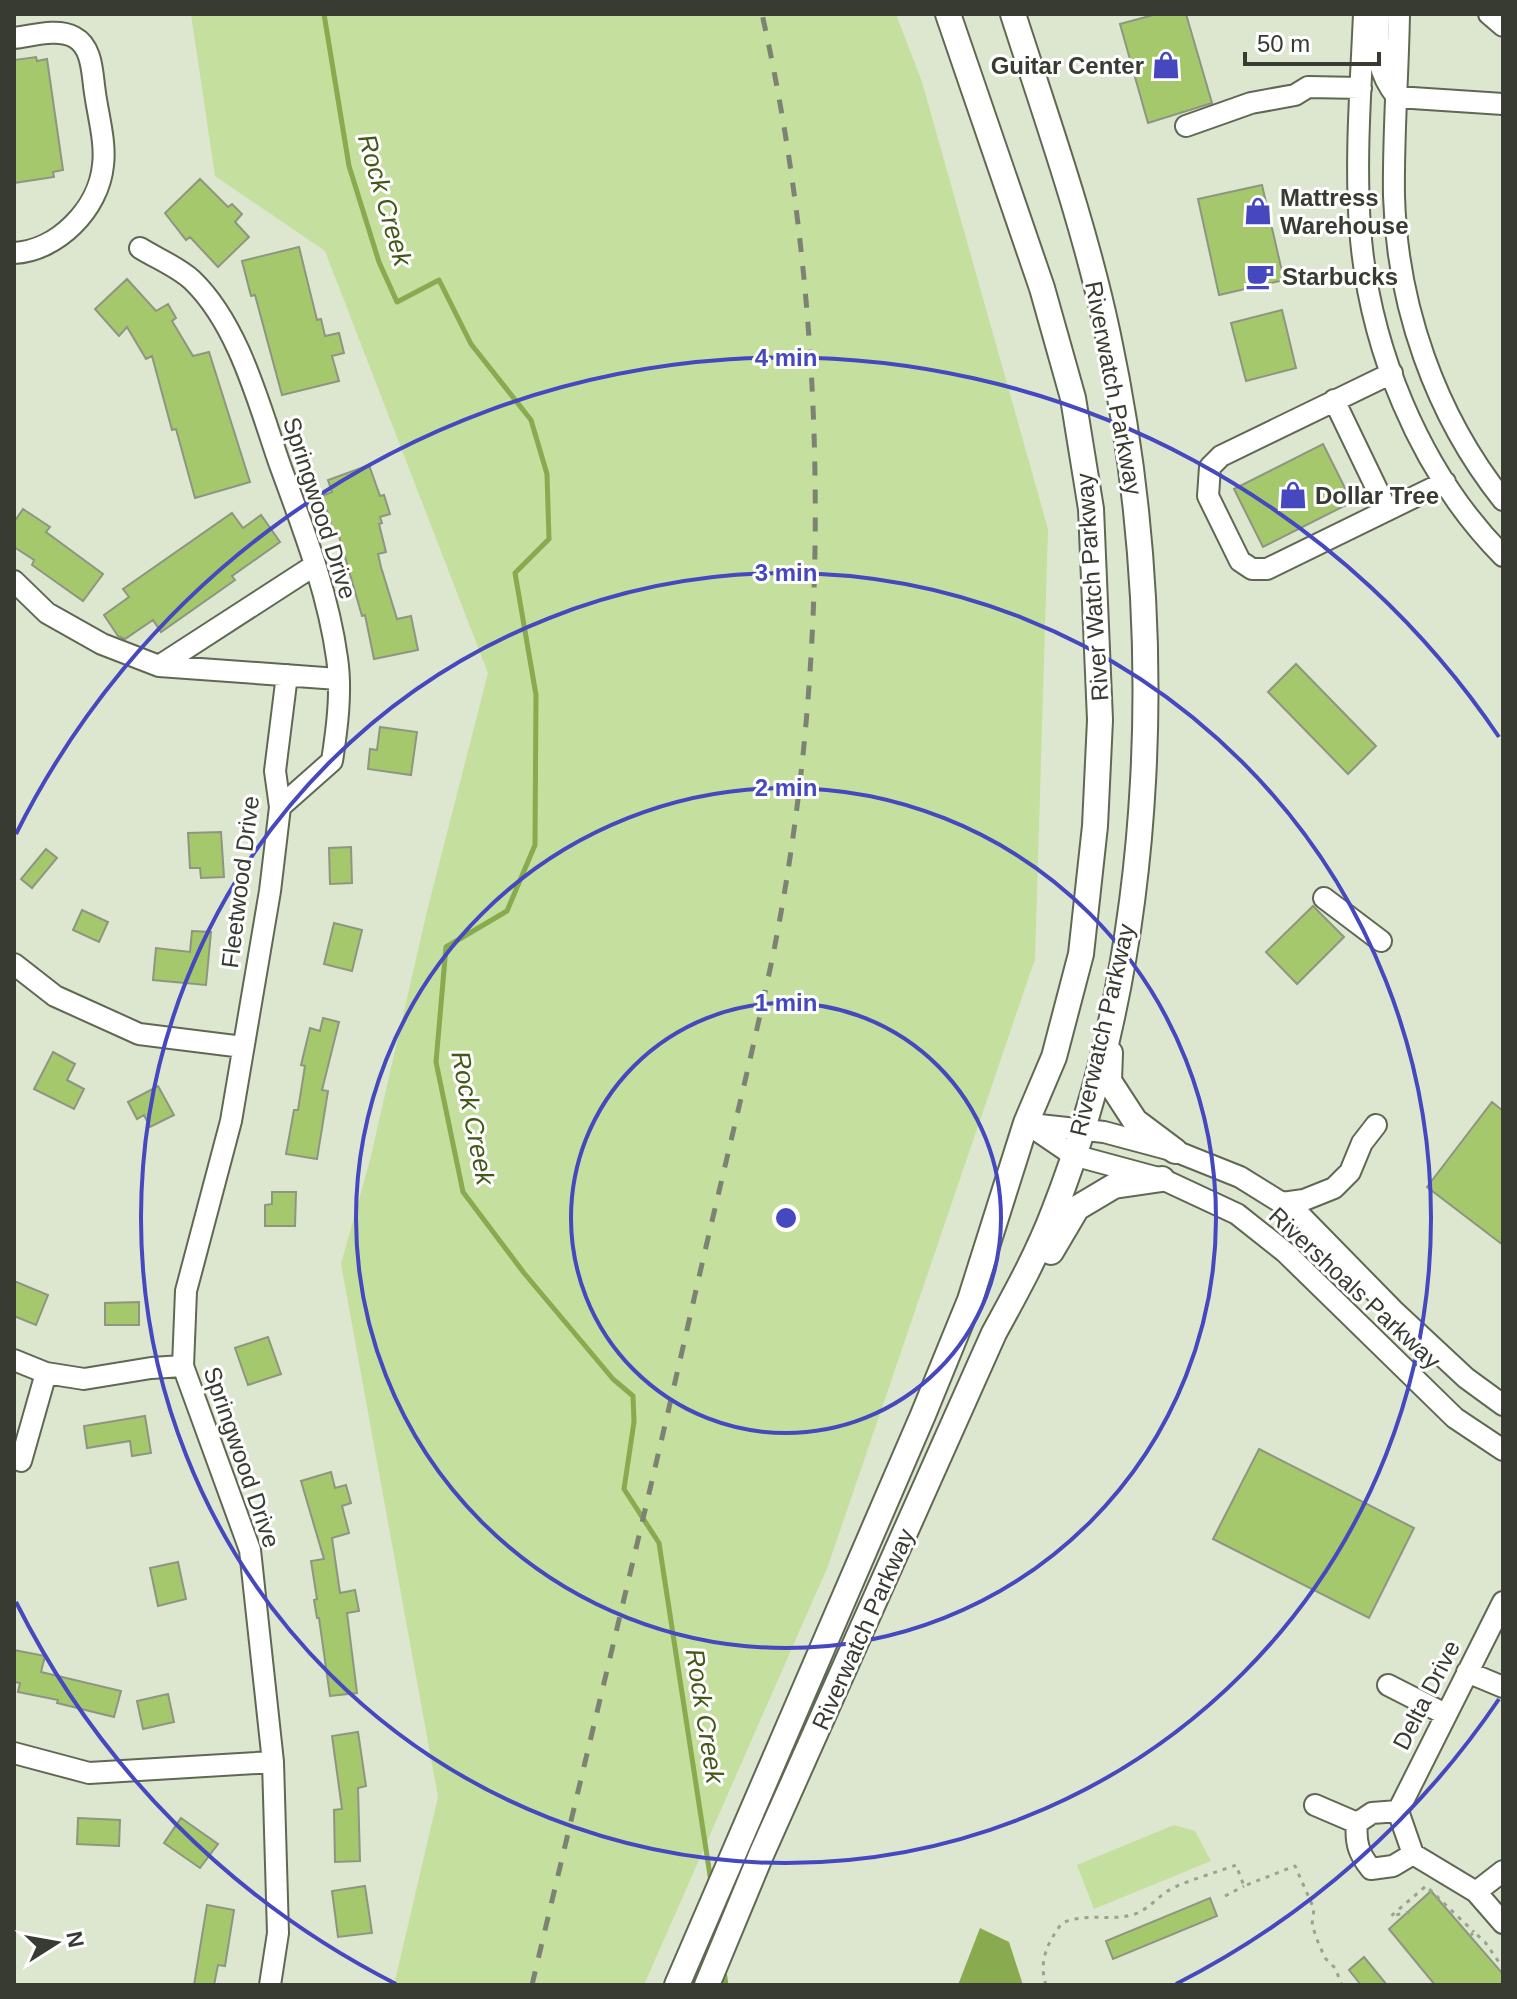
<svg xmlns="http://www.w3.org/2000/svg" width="1517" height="1999" viewBox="0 0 1517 1999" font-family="Arial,sans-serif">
  <rect width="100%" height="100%" fill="#dde7cf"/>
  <path fill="#c5df9e" d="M 191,14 L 896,14 L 922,82 L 1048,529 L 1035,959 L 828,1566 L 644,1985 L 394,1985 L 438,1797 L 341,1264 L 370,1160 L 427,911 L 488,673 L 325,251 L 215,176 Z
    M 1174,1825 L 1195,1831 L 1211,1861 L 1094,1909 L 1077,1865 Z"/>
  <path fill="#89aa4f" d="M 980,1928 L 1009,1942 L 1023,1985 L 958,1985 Z"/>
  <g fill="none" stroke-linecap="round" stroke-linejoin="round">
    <path stroke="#89aa4f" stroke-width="5" d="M 324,14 L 349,166 L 379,262 L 397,302 L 439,280 L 471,344 L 531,420 L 547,474 L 549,539 L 515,573 L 536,695 L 535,845 L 507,911 L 446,947 L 436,1062 L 463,1192 L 524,1273 L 613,1379 L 633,1396 L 634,1422 L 624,1489 L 659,1543 L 711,1882
      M 724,1971 L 726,1985"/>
  </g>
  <path fill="#a6c86c" stroke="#8d9680" stroke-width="2" d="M 1157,14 L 1186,14 L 1212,103 L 1148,123 L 1120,24 Z
    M 36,57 L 37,61 L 47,59 L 63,170 L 53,172 L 54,177 L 14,183 L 14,60 Z
    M 200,179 L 228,207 L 232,204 L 242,214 L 235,222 L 249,237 L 218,267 L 190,237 L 186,240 L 165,213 Z
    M 1262,185 L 1284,280 L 1219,295 L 1198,199 Z
    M 299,247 L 317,320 L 321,319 L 325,336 L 339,333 L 344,353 L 332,356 L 339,381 L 282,395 L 255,295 L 251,296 L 242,261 Z
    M 127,279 L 156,311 L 168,304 L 176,318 L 172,321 L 193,356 L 209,352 L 250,482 L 195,498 L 176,429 L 172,430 L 152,356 L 146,359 L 127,327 L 119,336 L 95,309 Z
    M 1282,310 L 1296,368 L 1246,381 L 1231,323 Z
    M 1323,444 L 1352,502 L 1263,547 L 1234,489 Z
    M 369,465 L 380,496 L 384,495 L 390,514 L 380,517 L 382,523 L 379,524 L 386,552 L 378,554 L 381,567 L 397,619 L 411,616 L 418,650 L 374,659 L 365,615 L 362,616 L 339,536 L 335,537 L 322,496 L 332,492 L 328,480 Z
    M 23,509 L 50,527 L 46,532 L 103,574 L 83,601 L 32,565 L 34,560 L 14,547 L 14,522 Z
    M 232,513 L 243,528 L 261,515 L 280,542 L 232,576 L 235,580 L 161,632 L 153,620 L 125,639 L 118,636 L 104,615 L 129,597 L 123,589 Z
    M 1296,664 L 1376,746 L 1348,774 L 1268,692 Z
    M 380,727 L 417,732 L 411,775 L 368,769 L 370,749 L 377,750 Z
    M 221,832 L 224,877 L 201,878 L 200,868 L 190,868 L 188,833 Z
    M 351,847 L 352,883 L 330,884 L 329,848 Z
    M 46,849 L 57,858 L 32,888 L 21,879 Z
    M 1313,906 L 1344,937 L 1297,984 L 1266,952 Z
    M 82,910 L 108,922 L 99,942 L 73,930 Z
    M 334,923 L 362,930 L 352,971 L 324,964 Z
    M 192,931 L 211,932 L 206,985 L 153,980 L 156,948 L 190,952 Z
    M 323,1018 L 339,1022 L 322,1090 L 328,1091 L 317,1159 L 286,1154 L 294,1110 L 298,1110 L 305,1066 L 301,1065 L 310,1028 L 320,1031 Z
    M 53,1052 L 75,1064 L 67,1080 L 84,1089 L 74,1109 L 34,1089 Z
    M 158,1086 L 174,1115 L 150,1127 L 144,1115 L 137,1119 L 128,1102 Z
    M 1492,1102 L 1503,1111 L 1503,1245 L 1427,1187 Z
    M 272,1192 L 296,1192 L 295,1226 L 265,1226 L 265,1205 L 272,1204 Z
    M 14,1281 L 48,1295 L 36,1325 L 14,1316 Z
    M 139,1302 L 139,1325 L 105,1325 L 105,1303 Z
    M 268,1337 L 281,1374 L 248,1385 L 235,1348 Z
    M 145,1416 L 151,1453 L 132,1456 L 130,1441 L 87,1448 L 84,1426 Z
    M 1259,1449 L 1414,1528 L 1369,1618 L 1213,1539 Z
    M 331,1472 L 335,1488 L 346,1485 L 351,1503 L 342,1506 L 349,1533 L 332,1538 L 340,1593 L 355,1590 L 359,1611 L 347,1613 L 357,1693 L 330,1696 L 319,1618 L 317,1618 L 314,1600 L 317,1599 L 311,1561 L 324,1559 L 301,1481 Z
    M 178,1562 L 186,1599 L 158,1606 L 150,1568 Z
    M 14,1650 L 45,1656 L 41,1672 L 121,1691 L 114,1717 L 57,1703 L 58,1700 L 18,1692 L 20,1683 L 14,1682 Z
    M 168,1694 L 174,1722 L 143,1729 L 137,1701 Z
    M 358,1732 L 366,1786 L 358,1788 L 360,1861 L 335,1862 L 334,1810 L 342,1809 L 332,1736 Z
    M 78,1818 L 120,1820 L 119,1846 L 77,1844 Z
    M 181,1818 L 218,1844 L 200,1868 L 164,1843 Z
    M 365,1886 L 372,1933 L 338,1937 L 332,1891 Z
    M 1431,1891 L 1503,1974 L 1503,1985 L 1435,1985 L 1389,1929 Z
    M 1210,1898 L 1217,1916 L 1113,1959 L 1106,1941 Z
    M 207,1905 L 234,1910 L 225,1966 L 218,1965 L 214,1985 L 194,1985 Z
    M 1364,1957 L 1387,1985 L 1361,1985 L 1349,1970 Z"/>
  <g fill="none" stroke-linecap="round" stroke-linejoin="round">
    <defs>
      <path id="minor" d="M 1364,14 C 1361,85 1355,157 1360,227 C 1368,345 1419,471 1503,556
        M 1379,14 C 1378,49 1374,68 1397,97 L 1503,104
        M 1399,14 C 1398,75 1393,136 1394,196 C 1397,305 1435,415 1503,500
        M 1489,14 L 1503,26
        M 14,38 C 32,36 57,28 74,37 C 93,47 92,74 95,93 C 98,115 106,143 103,165 C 99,209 57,251 14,253
        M 1186,126 L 1251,103 L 1295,95 L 1308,87 L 1361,88
        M 140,248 C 156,258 178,267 192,280 C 239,325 259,405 280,465 C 303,528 328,592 337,658 C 342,691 337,729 332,761 L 280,807
        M 1392,373 L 1221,456 L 1210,467 L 1208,496 L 1240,561 L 1252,569 L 1267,569 L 1445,482
        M 1334,400 L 1387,510
        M 14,581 L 47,613 L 102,644 L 159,666 L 338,679
        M 159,666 L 315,565
        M 1324,898 L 1381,941
        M 14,964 L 55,996 L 139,1034 L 243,1047
        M 1026,1123 L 1073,1155 L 1162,1179 L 1237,1214 L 1285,1252 L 1455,1418 L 1503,1450
        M 1030,1124 L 1104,1132 L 1175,1151 L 1240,1177 L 1298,1213 L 1393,1310 L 1466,1378 L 1503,1405
        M 1282,1203 L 1304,1200 L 1334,1188 L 1350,1172 L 1362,1143 L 1376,1125
        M 14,1360 L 46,1373 L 84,1379 L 151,1368 L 183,1366
        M 21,1461 L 46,1373
        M 1467,1672 L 1503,1687
        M 1388,1685 L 1445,1714
        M 14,1753 L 89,1773 L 273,1762
        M 1315,1805 L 1357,1823
        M 1398,1811 L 1503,1602
        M 1398,1811 L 1413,1854 L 1476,1892 L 1503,1923
        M 1398,1811 L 1372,1813 L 1357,1823 C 1355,1843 1359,1854 1371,1869 L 1393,1866 L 1413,1854
        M 1476,1892 L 1503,1871
        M 270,1985 L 278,1933 L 273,1762 L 250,1550 L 183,1366 L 186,1291 L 231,1121 L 270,891 L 280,807 L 275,771 L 287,675"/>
      <path id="major" d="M 1110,1053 L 1109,1081 L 1135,1121 L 1175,1151
        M 1051,1252 L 1077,1208 L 1114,1186 L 1162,1179
        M 677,1985 L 923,1415 L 970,1300 L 1026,1123 L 1054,1057 L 1081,954 L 1095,826 L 1100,720 L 1091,509 L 1073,398 L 1042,288 L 948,14
        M 707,1985 L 761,1855 L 994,1333 C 1016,1293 1038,1253 1054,1211 C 1160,940 1168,617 1108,335 C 1085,226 1047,120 1013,14"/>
    </defs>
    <use href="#minor" stroke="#5f6853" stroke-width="24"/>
    <use href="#major" stroke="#5f6853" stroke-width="28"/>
    <path stroke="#9aa290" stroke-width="3" stroke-dasharray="4 6" stroke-linecap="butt" d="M 1225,1896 L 1244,1886
      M 1410,1912 L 1391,1916 L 1426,1886 L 1474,1932
      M 1470,1936 L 1474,1932 L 1485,1942 L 1503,1968
      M 1046,1985 C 1038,1961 1048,1942 1062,1923 C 1088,1912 1111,1922 1135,1914 C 1148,1909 1155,1900 1166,1892 C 1181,1882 1218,1872 1236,1865 L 1244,1886 L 1295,1866 L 1314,1909 L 1312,1925 L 1318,1942 L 1325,1958 L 1335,1968 L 1342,1985"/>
    <use href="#minor" stroke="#fff" stroke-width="20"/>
    <use href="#major" stroke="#fff" stroke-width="24"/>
    <path stroke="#7d8374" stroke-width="5" stroke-dasharray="14 14" stroke-linecap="butt" d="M 532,1985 C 586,1756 642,1528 694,1299 C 720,1184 749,1070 773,955 C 833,655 829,312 762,14"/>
  </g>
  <g fill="none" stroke="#4548be" stroke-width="4">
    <circle cx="786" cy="1218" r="215"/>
    <circle cx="786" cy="1218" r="430"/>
    <circle cx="786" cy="1218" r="645"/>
    <path d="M1499 1699A860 860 0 0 1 1176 1984M396 1984A860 860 0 0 1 16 1602M16 834A860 860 0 0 1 1499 737"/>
  </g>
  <defs>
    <symbol id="shop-bare" viewBox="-9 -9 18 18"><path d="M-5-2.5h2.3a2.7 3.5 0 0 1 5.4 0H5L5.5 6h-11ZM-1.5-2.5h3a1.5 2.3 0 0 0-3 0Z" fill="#4548be" stroke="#fff" stroke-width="2.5" paint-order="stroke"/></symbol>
    <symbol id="cafe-bare" viewBox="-9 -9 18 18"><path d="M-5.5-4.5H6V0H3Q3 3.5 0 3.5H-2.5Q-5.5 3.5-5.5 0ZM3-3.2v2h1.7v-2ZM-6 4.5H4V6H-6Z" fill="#4548be" stroke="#fff" stroke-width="2.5" paint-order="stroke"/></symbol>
  </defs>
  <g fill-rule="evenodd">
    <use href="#shop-bare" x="1146" y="45" width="40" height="40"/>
    <use href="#shop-bare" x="1238" y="191" width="40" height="40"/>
    <use href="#cafe-bare" x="1240" y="256" width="40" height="40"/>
    <use href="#shop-bare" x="1273" y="475" width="40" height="40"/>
  </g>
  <g text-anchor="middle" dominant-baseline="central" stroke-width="6" stroke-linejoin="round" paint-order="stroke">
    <g font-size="24" font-weight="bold" fill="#373b31" stroke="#fff" text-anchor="start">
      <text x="1144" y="65" text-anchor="end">Guitar Center</text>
      <text x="1280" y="197">Mattress<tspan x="1280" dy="28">Warehouse</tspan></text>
      <text x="1282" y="276">Starbucks</text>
      <text x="1315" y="495">Dollar Tree</text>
    </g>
    <g font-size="24" fill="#373b31" stroke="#fff">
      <text transform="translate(1114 388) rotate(79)">Riverwatch Parkway</text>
      <text transform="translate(320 508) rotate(72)">Springwood Drive</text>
      <text transform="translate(1092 587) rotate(-94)">River Watch Parkway</text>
      <text transform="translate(240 882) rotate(-83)">Fleetwood Drive</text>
      <text transform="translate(1102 1030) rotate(-77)">Riverwatch Parkway</text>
      <text transform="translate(1355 1288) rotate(43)">Rivershoals Parkway</text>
      <text transform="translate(242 1457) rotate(71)">Springwood Drive</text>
      <text transform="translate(863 1629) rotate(-66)">Riverwatch Parkway</text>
      <text transform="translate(1426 1695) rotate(-63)">Delta Drive</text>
    </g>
    <g font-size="26" font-style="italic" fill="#435817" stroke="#fff">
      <text transform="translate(385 200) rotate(74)">Rock Creek</text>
      <text transform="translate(473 1118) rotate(79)">Rock Creek</text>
      <text transform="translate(705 1716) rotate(81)">Rock Creek</text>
    </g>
  </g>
  <circle cx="786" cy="1218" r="12" fill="#4548be" stroke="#fff" stroke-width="4"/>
  <g font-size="24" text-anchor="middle" font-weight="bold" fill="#4548be" stroke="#fff" stroke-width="6" stroke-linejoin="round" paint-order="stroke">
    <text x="786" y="366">4 min</text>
    <text x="786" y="581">3 min</text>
    <text x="786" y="796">2 min</text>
    <text x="786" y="1011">1 min</text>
  </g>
  <rect width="1517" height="1999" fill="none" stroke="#373b31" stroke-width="32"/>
  <g transform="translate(56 1943) rotate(79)" stroke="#ffffff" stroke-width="6" paint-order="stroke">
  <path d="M0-6L14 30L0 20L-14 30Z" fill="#373b31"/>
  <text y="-12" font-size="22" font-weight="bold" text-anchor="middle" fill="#373b31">N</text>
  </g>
  <path d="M1245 52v12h134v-12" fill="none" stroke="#373b31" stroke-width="4"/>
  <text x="1257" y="52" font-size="24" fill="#373b31" stroke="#ffffff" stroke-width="6" paint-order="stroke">50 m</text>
</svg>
